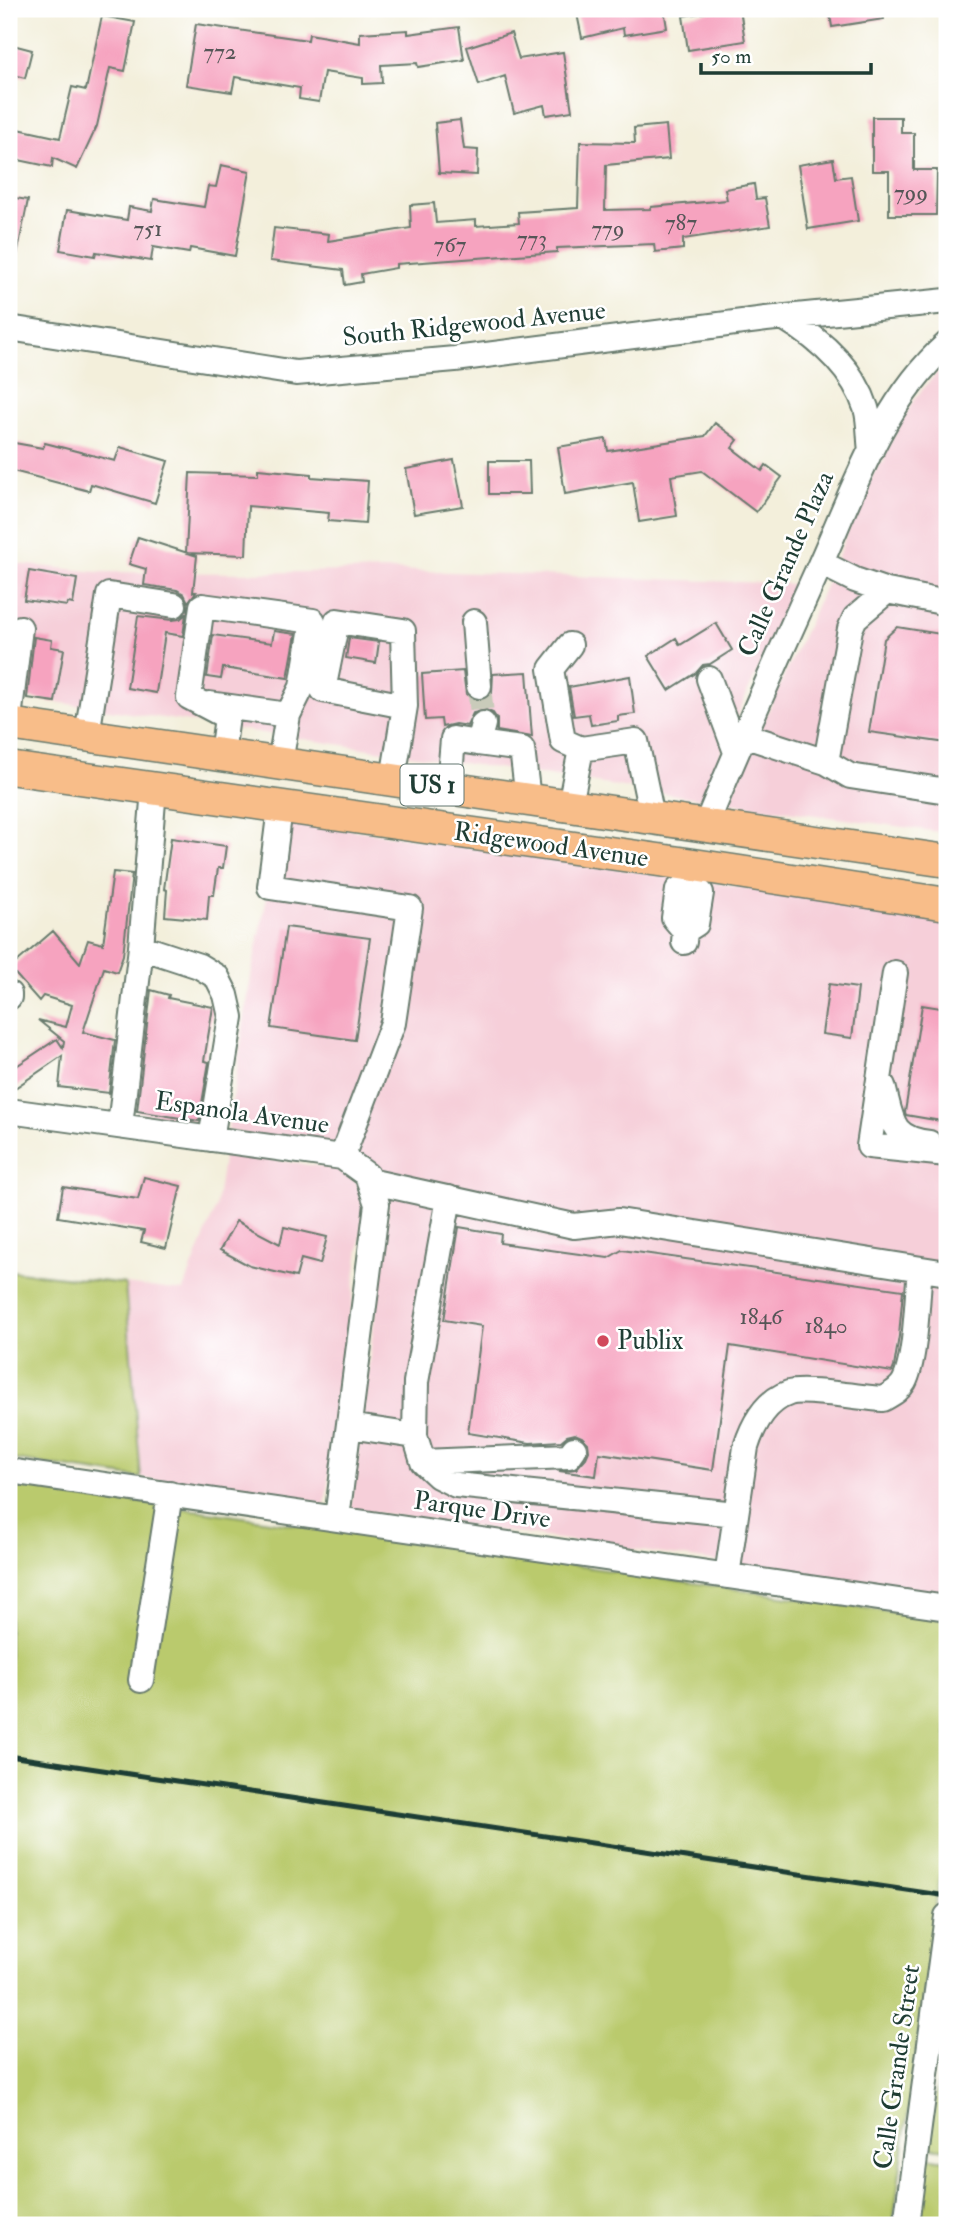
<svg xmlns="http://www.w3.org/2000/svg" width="956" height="2234" viewBox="0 0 956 2234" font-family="'IM FELL Double Pica',serif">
  <rect width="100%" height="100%" fill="#fff"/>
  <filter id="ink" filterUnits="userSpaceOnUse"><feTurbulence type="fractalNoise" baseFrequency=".0143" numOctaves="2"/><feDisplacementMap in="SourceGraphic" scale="14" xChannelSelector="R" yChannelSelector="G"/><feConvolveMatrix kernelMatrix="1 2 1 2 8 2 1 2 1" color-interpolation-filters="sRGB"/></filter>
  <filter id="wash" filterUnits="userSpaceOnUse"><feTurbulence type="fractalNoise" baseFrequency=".00686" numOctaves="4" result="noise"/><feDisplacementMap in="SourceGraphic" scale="28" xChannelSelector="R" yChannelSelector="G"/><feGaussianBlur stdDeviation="1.57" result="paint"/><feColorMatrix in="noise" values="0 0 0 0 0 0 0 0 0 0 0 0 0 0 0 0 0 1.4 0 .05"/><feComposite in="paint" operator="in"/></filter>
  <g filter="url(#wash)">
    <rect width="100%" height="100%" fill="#f3efdb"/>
    <path fill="#f6cfd9" d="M 947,361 L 947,833 L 729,803 L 755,740 L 833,569 L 859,502 L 879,463 L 884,463 L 884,454 L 916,397 Z
      M 826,515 L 809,557 L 731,729 L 703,799 L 9,695 L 9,563 L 98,572 L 252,573 L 393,570 L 795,584 Z
      M 286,820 L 947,917 L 947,1595 L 351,1509 L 389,1202 L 379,1172 L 228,1129 L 252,970 L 282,824 Z
      M 224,1153 L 338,1169 L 357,1182 L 365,1204 L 325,1505 L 141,1478 L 125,1284 L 183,1291 L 216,1207 Z"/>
    <path fill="#baca6d" stroke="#6c8450" stroke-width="2" d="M 9,1271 L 125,1284 L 141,1478 L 9,1459 Z
      M 9,1483 L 947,1620 L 947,1839 L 939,1881 L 893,2225 L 9,2225 Z
      M 947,2014 L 947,2149 L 929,2147 Z
      M 915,2156 L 947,2160 L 947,2225 L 906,2225 Z"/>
    <g id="blocks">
      <path fill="#f6a3bf" d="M 576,9 L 664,9 L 667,28 L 624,35 L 623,28 L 582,38 Z
        M 725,9 L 740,9 L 745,41 L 688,50 L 683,16 Z
        M 829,9 L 883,9 L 884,19 L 832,27 Z
        M 102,16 L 135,22 L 125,71 L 110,68 L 97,126 L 77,169 L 53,158 L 52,167 L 9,158 L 9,127 L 60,138 L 72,87 L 86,90 Z
        M 196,24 L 308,40 L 309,34 L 360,43 L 360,33 L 408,30 L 408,34 L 459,27 L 464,60 L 418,67 L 417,63 L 381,65 L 382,83 L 363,84 L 363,78 L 324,72 L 319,102 L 299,99 L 300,88 L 235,77 L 232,92 L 186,85 Z
        M 511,33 L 519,59 L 563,52 L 572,111 L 546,115 L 544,105 L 514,113 L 505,76 L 479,85 L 467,47 Z
        M 9,44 L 32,50 L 25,78 L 9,74 Z
        M 872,117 L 901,117 L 901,133 L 914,133 L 914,170 L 937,170 L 936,215 L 889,215 L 889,171 L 872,171 Z
        M 460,120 L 464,149 L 478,150 L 477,175 L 439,173 L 435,123 Z
        M 666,125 L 669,159 L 606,165 L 605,210 L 651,209 L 651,207 L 727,200 L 725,189 L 754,184 L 756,199 L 765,198 L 770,226 L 683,239 L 683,249 L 655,252 L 654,244 L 557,248 L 557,252 L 396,264 L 396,268 L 361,274 L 362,282 L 345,285 L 343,270 L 270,261 L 274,228 L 329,234 L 328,241 L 411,228 L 410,205 L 434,203 L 436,223 L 476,220 L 476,226 L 519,223 L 518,212 L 578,208 L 580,142 L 635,143 L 634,128 Z
        M 833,159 L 836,178 L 851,176 L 858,221 L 808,229 L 798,165 Z
        M 221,165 L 250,171 L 235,256 L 190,248 L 189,253 L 153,247 L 151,261 L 96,252 L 95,256 L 60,250 L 67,210 L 127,220 L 129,207 L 152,211 L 154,199 L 204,207 L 208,186 L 216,187 Z
        M 9,197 L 28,200 L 17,255 L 9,254 Z
        M 715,423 L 738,440 L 732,448 L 762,471 L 766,465 L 782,477 L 756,512 L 702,471 L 671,476 L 677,516 L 639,522 L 633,482 L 565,494 L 558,447 L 606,439 L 608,451 L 705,436 Z
        M 9,442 L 43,448 L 45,443 L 115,461 L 120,447 L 168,461 L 155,503 L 91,484 L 89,491 L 9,470 Z
        M 454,460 L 463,506 L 414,514 L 406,469 Z
        M 489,461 L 529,461 L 530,494 L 489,494 Z
        M 258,469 L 311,474 L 311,477 L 368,481 L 365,524 L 328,521 L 329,513 L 248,506 L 246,555 L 186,553 L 190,473 L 258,475 Z
        M 138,537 L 197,556 L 193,592 L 196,592 L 188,602 L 184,594 L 177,590 L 144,585 L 146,569 L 129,564 Z
        M 29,571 L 77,579 L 73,604 L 68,603 L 67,606 L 24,600 Z
        M 186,614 L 183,636 L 165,633 L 156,693 L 127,688 L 138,616 L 172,620 L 180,619 Z
        M 716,623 L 732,650 L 710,664 L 703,665 L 696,673 L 669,690 L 648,656 L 676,638 L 680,645 Z
        M 897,627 L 947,635 L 947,743 L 869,732 L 884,639 Z
        M 274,631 L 296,634 L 288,678 L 223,668 L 221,679 L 207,677 L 213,635 L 272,643 Z
        M 34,637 L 52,640 L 51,647 L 64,649 L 55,702 L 27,698 Z
        M 349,638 L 379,642 L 376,663 L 346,658 Z
        M 463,671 L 466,694 L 472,699 L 479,701 L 487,699 L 492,693 L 493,674 L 527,672 L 532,737 L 497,731 L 497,719 L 493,713 L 486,710 L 473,713 L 467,726 L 455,724 L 442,727 L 441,719 L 425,720 L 422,674 Z
        M 630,676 L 635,714 L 618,716 L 618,721 L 591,725 L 589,714 L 574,716 L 569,687 Z
        M 171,838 L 226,846 L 223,868 L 218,868 L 214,895 L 209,895 L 207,920 L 165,916 L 167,890 L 164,889 Z
        M 113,872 L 132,874 L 123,955 L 117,972 L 104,968 L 83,1032 L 115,1040 L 109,1093 L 59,1087 L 62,1056 L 9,1092 L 9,1071 L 57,1039 L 63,1048 L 64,1041 L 38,1020 L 66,1027 L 72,1005 L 43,996 L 39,1001 L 10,968 L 53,931 L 80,963 L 88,940 L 103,944 Z
        M 286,927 L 370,938 L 355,1040 L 271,1028 Z
        M 829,984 L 858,988 L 852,1038 L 822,1034 Z
        M 151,990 L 169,995 L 168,998 L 213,1007 L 204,1061 L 209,1062 L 199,1121 L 137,1111 Z
        M 922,1005 L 947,1009 L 947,1122 L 906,1115 L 905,1112 Z
        M 144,1177 L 181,1186 L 166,1248 L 141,1242 L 144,1231 L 58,1217 L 63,1187 L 138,1199 Z
        M 236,1221 L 280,1244 L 284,1227 L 327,1237 L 320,1264 L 301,1259 L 296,1277 L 250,1266 L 220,1250 Z
        M 459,1227 L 501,1234 L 500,1243 L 608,1258 L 622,1250 L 903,1290 L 899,1336 L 894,1367 L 892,1372 L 730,1346 L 713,1470 L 599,1453 L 596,1476 L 559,1471 L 576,1469 L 586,1458 L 589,1451 L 588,1443 L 582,1437 L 575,1434 L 567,1436 L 561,1441 L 530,1443 L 468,1433 L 482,1326 L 444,1320 Z"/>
    </g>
  </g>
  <g filter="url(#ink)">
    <use href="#blocks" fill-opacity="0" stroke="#697b6e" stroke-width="2"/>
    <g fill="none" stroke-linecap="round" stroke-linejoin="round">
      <path stroke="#c9cbba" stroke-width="24" stroke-dasharray="24 12" stroke-linecap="butt" d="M 479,686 L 483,724"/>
      <defs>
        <path id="minor" d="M 783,317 C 818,338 853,368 866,408 C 870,421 869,437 871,451
          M 9,328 L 296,373 L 455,359 L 766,319 L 947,301
          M 821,563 L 855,580 L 887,591 L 947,603
          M 474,622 L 479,686
          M 570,645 L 551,669 L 563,741 L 581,749
          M 709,679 L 736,752
          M 209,704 L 288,715
          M 9,719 L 20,628
          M 87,735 L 109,595 L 174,605
          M 743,735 L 826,762 L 850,776 L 947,791
          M 478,743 L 522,749 L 528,799
          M 222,754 L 227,717 L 189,697 L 202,606 L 313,621 L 302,687 L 288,715 L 280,763
          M 826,762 L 850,629 L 855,618 L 887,591
          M 393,779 L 405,706 L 323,690 L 337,621 L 403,631 L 405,706
          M 449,787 L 453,739 L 478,743 L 483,724
          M 570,805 L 581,749 L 636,741 L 652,817
          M 280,808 L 270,887 L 410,908 L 393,1023 L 342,1157
          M 706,825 C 742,738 780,653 819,567 C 854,489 882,402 947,344
          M 685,931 L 696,924 L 701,893 L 692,884
          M 684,942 L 685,931 L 674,918 L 678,890 L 692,884
          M 141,947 L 199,966 L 217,977 L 226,995 L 231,1017 L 211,1139
          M 895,973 L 869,1146 L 947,1154
          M 9,994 L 9,997
          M 883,1086 C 892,1120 890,1138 929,1143
          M 9,1111 L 342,1157 L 367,1175 L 377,1204 L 337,1518
          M 120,1126 L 141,947 L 154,789
          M 369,1181 L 574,1226 L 619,1221 L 947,1273
          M 449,1198 L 416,1382 L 415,1436 L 423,1462 L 438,1476 L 456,1485 L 736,1514
          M 349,1426 L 415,1436
          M 423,1462 L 569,1456 L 574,1449
          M 9,1471 L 947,1608
          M 727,1576 L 746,1447 C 753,1425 765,1401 789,1393 C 803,1388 864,1398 883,1399 C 891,1394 899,1391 904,1382 C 916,1360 917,1296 920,1269
          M 141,1680 L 170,1494
          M 906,2225 L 947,1916"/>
        <path id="major" d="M 9,724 L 947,861
          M 9,768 L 694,865 L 947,904"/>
      </defs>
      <use href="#minor" stroke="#697b6e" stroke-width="28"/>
      <use href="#major" stroke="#697b6e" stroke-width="35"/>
      <use href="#minor" stroke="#fff" stroke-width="24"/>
      <use href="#major" stroke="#f8bd89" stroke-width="32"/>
      <path stroke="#1f3d34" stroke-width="5" d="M 9,1756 L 947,1896"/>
    </g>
  </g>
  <circle fill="#d1495b" stroke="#fff" stroke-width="2.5" cx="603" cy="1341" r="7"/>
  <g text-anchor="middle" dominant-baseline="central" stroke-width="5" stroke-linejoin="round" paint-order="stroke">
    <g font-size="23" fill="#555657">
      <text x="220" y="51">772</text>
      <text x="911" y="192">799</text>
      <text x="681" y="222">787</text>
      <text x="148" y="228">751</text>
      <text x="608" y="228">779</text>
      <text x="532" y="238">773</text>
      <text x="450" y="244">767</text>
      <text x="761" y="1316">1846</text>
      <text x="826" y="1325">1840</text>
    </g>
    <rect fill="#fff" stroke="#627771" stroke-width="2" x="400.5" y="764.5" width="63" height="41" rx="5"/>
    <g font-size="24" font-weight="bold" fill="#1f3d34">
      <text x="432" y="785">US 1</text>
    </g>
    <g font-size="26" fill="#1f3d34" stroke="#fff">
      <text transform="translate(474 324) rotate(-6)">South Ridgewood Avenue</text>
      <text transform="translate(786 564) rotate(-66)">Calle Grande Plaza</text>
      <text transform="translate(551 845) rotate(8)">Ridgewood Avenue</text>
      <text transform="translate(242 1113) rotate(8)">Espanola Avenue</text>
      <text transform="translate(482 1510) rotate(8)">Parque Drive</text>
      <text transform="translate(897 2067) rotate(-82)">Calle Grande Street</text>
    </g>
    <g font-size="26" fill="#1f3d34" stroke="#fff" text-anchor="start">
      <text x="617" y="1341">Publix</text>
    </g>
  </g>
  <rect width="956" height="2234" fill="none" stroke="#fff" stroke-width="35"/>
  <path d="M701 63v10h170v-10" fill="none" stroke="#1f3d34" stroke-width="3.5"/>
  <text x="711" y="63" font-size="21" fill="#1f3d34" stroke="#ffffff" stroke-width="5" paint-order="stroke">50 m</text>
</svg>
